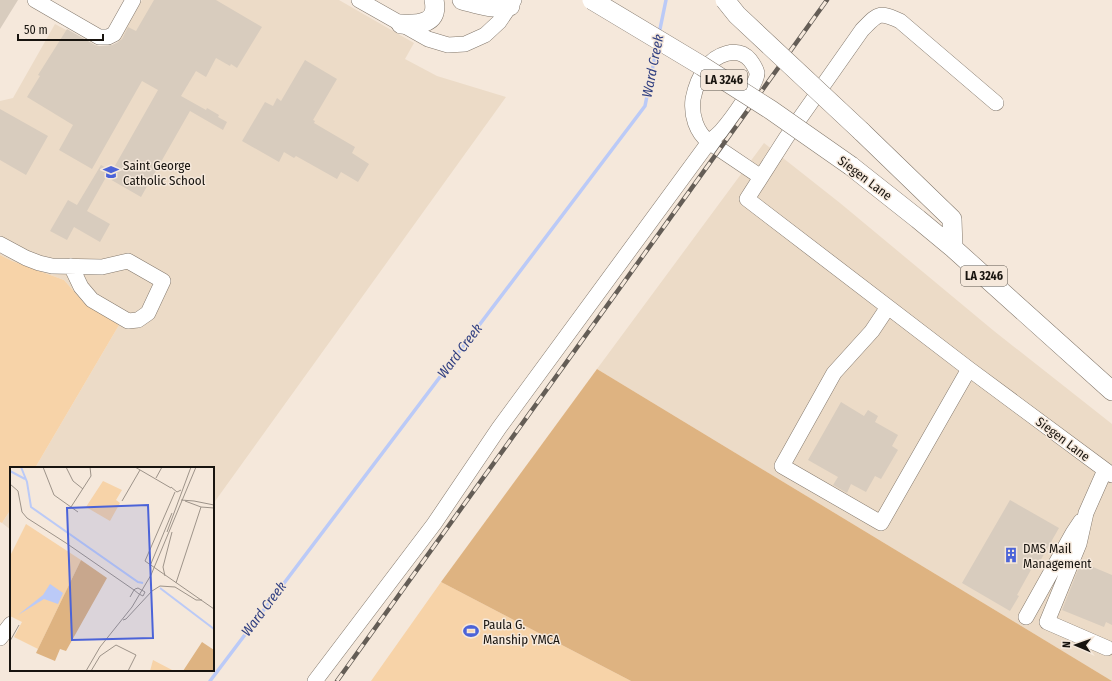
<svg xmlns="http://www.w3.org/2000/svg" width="1112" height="681" viewBox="0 0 1112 681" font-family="'Fira Sans Condensed',sans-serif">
  <rect width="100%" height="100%" fill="#f5e8db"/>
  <path fill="#ecdbc7" d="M 142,0 L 339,0 L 414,43 L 405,59 L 437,76 L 506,97 L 213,504 L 213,468 L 35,468 L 119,325 L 85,304 L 64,280 L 12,261 L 0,255 L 0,101 L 13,98 L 55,24 L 111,54 Z
    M 764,143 L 840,203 L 994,331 L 1112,424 L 1112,681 L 597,369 Z
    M 11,509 L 11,530 L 2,523 Z"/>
  <path fill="#f7d3a8" d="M 0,255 L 12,261 L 64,280 L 85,304 L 119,325 L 35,468 L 11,468 L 11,509 L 2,523 L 0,522 Z
    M 441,582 L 631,681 L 371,681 Z"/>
  <path fill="#deb381" d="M 597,369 L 1112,681 L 631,681 L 441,582 Z"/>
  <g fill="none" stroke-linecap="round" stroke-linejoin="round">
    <path stroke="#bbcaf7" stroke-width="3.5" d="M 659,34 L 666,0
      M 210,681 L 645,106 L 657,46"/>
  </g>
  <path fill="#d8ccbe" d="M 0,0 L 18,0 L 0,29 Z
    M 154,0 L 216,0 L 262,27 L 237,68 L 231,64 L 230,66 L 216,58 L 206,77 L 196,71 L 181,96 L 206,110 L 207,108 L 219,115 L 218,117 L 227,122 L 223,130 L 190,111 L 141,197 L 108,178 L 158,90 L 142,81 L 92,169 L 59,150 L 73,125 L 27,97 L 40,76 L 38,75 L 67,29 L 95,45 L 99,46 L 112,45 L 118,42 L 122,39 L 128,27 L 136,31 Z
    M 305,60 L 337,79 L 313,120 L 315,121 L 314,123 L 355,147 L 352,153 L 369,164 L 358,182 L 341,172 L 337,179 L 296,156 L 294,158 L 284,152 L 279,162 L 242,141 L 265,102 L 273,106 L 277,98 L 281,101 Z
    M 0,109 L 48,136 L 26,175 L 0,160 Z
    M 101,165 L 110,170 L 87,211 L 110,224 L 100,242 L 74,227 L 67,240 L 50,231 L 68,200 L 77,205 Z
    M 841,402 L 864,416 L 868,410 L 878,416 L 875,422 L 898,435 L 892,446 L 898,450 L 881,479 L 875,476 L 866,492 L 851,484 L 847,493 L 833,485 L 838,477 L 808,460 Z
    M 1010,500 L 1059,528 L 1035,570 L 1032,568 L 1017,595 L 1019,596 L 1010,611 L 962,583 Z
    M 1081,562 L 1112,575 L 1112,625 L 1106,622 L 1104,627 L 1062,610 Z"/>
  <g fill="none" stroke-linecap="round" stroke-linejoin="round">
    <defs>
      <path id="minor" d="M 35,0 L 99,37 L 108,37 L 114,34 L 133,0
        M 359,0 L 428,39 L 448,45 L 465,44 L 485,35 L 499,22 L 514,0
        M 996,103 L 900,21 C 878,11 878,14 862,30 L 786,138 L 747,199 L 969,369 L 1112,475
        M 0,244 L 26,258 L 39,263 L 52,266 L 102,267 L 128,261 L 163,281 L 148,313 L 138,320 L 128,321 L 92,300 L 81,287 L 71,266
        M 888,307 L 872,331 L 834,373 L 782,466 L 881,523 L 969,369
        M 1105,470 L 1086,513 L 1079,544 L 1047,622 L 1107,648
        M 1026,617 L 1073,533 L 1081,521
        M 0,638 L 11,624
        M 315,681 L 434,524 L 499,428 L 709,142 C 713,138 719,134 722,130 C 730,121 758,83 757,73 C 756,68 753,64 750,60 C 737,45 715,55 706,68 C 699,77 695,89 693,99 C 691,115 696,132 709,142 L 761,177"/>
      <path id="major" d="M 462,0 C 481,5 490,9 510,6
        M 401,24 C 419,25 439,24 434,0
        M 861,131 L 952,219 L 953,248
        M 851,166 L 918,219 L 953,248 L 1112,391"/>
    </defs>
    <use href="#minor" stroke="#83786c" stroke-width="16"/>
    <use href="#major" stroke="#83786c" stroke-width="20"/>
    <use href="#minor" stroke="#fff" stroke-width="15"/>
    <use href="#major" stroke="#fff" stroke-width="19"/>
    <defs>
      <path id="rail" d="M 337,681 L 827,0"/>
    </defs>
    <use href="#rail" stroke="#645d56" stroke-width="4.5"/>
    <use href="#rail" stroke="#f5e8db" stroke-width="3" stroke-dasharray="9" stroke-linecap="butt"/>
    <defs>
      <path id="major-bridge" d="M 592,0 L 702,66 L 771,110 L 851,166
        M 725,0 L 737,15 L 861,131"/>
    </defs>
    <use href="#major-bridge" stroke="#83786c" stroke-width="20" stroke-linecap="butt"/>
    <use href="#major-bridge" stroke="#fff" stroke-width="19"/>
  </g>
  <defs>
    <symbol id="school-bare" viewBox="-9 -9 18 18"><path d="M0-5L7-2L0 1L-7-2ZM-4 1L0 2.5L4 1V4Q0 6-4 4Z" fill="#4b63d8" stroke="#f5e8db" stroke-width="2.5" paint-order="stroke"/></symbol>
    <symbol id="building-bare" viewBox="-9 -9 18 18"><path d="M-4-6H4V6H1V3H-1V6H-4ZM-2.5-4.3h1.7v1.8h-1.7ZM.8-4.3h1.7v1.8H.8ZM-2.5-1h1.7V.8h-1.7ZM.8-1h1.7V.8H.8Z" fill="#4b63d8" stroke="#f5e8db" stroke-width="2.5" paint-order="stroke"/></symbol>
    <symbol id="stadium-bare" viewBox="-9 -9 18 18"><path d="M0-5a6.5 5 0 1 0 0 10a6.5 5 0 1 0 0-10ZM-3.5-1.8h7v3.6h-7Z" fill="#4b63d8" stroke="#f5e8db" stroke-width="2.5" paint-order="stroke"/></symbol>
  </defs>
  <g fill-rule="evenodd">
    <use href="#school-bare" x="100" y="161" width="22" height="22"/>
    <use href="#building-bare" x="1000" y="544" width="22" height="22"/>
    <use href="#stadium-bare" x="460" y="620" width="22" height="22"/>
  </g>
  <g text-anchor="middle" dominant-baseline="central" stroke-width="3" stroke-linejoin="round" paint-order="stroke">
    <g fill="#f5e8db" stroke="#5a544c" stroke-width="1">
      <rect x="701" y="70" width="46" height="20" rx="3"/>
      <rect x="961" y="266" width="46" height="20" rx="3"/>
    </g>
    <g font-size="12" font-weight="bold" fill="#18140f">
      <text x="724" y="80">LA 3246</text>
      <text x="984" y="276">LA 3246</text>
    </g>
    <g font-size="13" fill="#18140f" stroke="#f5e8db" text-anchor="start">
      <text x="123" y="165">Saint George<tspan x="123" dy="15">Catholic School</tspan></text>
      <text x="1023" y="548">DMS Mail<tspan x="1023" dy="15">Management</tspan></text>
      <text x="483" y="624">Paula G.<tspan x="483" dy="15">Manship YMCA</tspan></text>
    </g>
    <g font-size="13" fill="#18140f" stroke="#f5e8db">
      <text transform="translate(865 178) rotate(37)">Siegen Lane</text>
      <text transform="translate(1063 439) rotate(37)">Siegen Lane</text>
    </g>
    <g font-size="14" font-style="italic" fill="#2f3e80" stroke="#f5e8db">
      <text transform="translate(653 66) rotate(-79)">Ward Creek</text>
      <text transform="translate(460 351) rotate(-53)">Ward Creek</text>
      <text transform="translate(264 609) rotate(-53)">Ward Creek</text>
    </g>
  </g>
  <g transform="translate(10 467)">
    <rect width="204" height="204" fill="#f5e8db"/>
    <path d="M 93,14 L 112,23 L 106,33 L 110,36 L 100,54 L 76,40 ZM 16,57 L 71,93 L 28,182 L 4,170 L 12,155 L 0,149 L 0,89 ZM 143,193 L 164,204 L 140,204 Z" fill="#f7d3a8"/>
    <path d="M 71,93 L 97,111 L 56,184 L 50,182 L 45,194 L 26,186 ZM 192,175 L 204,183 L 204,204 L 173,204 Z" fill="#deb381"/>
    <path d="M 40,117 L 53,126 L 48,137 L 34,132 L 8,148 L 33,128 Z" fill="#bbcaf7"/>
    <path fill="none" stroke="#bbcaf7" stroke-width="2" d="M 11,0 L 17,15 L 21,40 L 128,115 L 133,116M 0,4 L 15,12M 150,121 L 204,162"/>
    <path fill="none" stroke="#9d9389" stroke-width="1" d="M 33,0 L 44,28 L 68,45M 56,0 L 63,14 L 73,22M 125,0 L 161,21M 146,11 L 152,0M 0,17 L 8,24 L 12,45 L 17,51 L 56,76 L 124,123 L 129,127 L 133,129 L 135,125 L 128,121 L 125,122 L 124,123 L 120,130M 161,20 L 167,25 L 171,23M 165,25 L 135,94 L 204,142M 171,33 L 184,34M 112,34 L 130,3M 175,34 L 191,40 L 204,41M 184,34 L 204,38M 61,40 L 81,9 L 80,0M 157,65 L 181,0M 140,99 L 162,46M 155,109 L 153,100 L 162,65M 166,116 L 191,40M 113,153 L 116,152 L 142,124 L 150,119 L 165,120 L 186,133 L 192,133M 0,174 L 9,158M 76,204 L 90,180 L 122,140 L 141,108 L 186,0M 81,204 L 90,189 L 106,178 L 126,188 L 118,204"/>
    <path fill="#4b63d8" fill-opacity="0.15" stroke="#4b63d8" stroke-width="2" d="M 138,38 L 143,171 L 62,173 L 57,41 Z"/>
    <rect width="204" height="204" fill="none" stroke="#18140f" stroke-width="2"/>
  </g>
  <g transform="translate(1076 645) rotate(272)" stroke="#f5e8db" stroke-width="3" paint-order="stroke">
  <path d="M0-3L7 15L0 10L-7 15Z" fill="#18140f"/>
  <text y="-6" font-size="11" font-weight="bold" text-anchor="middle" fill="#18140f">N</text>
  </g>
  <path d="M18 34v6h85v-6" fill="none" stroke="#18140f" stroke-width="2"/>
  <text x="24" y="34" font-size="12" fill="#18140f" stroke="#f5e8db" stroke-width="3" paint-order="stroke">50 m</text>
</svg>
